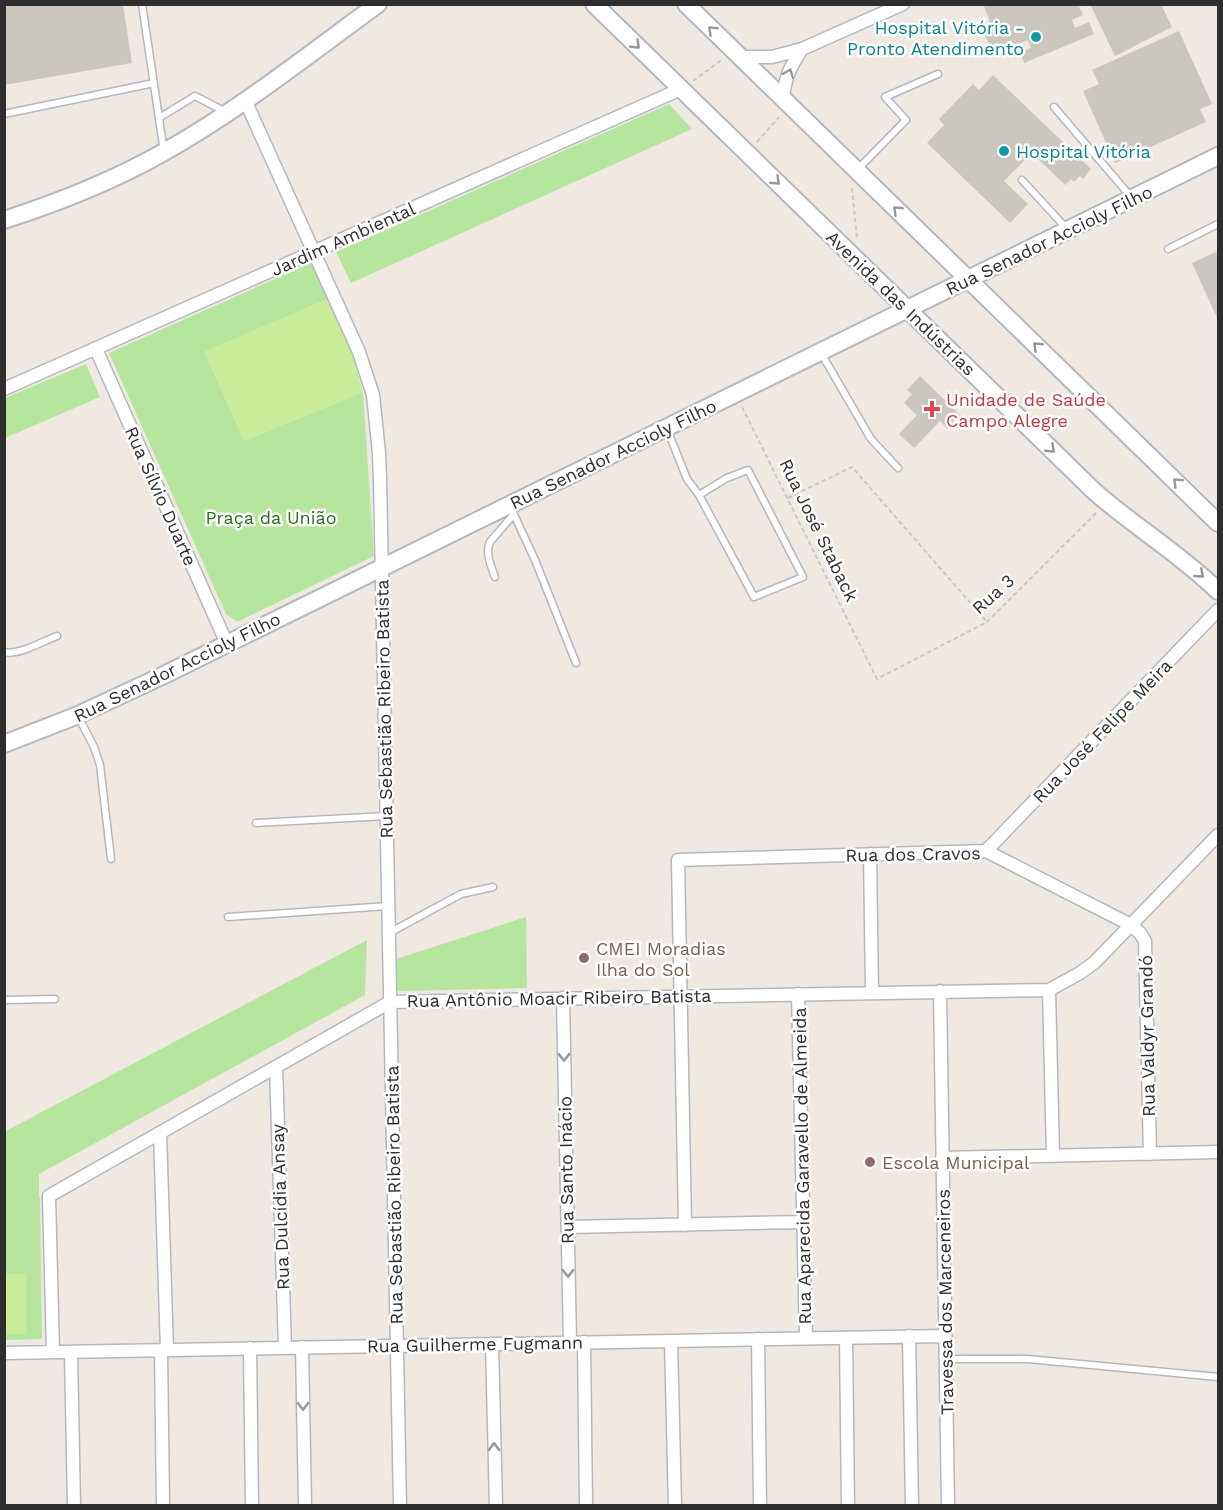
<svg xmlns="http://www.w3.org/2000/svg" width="1223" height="1510" viewBox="0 0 1223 1510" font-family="'Work Sans',sans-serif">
  <rect width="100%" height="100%" fill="#efe9e1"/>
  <path fill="#b6e59e" d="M 669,104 L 692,129 L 351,283 L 336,252 Z
    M 313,262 L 330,298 L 205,352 L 244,441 L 363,392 L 374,556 L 237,622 L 226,614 L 109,353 Z
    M 86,364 L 100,397 L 5,438 L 5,398 Z
    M 526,917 L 527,988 L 397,991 L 396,959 Z
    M 367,940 L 365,995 L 39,1174 L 39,1197 L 40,1198 L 42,1339 L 5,1340 L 4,1132 Z"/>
  <path fill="#c9ec9a" d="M 330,298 L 355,363 L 363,392 L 244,441 L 205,351 Z
    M 5,1274 L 26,1274 L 26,1334 L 5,1334 Z"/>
  <path fill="#cbc7bf" d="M 4,4 L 123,4 L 132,63 L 4,85 Z
    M 987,4 L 1078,4 L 1083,15 L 1072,20 L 1075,28 L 1089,22 L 1094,34 L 1024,63 L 1020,52 L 1031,48 L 1028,40 L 999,52 L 996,47 L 991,49 L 981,25 L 990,22 L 984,6 Z
    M 1090,4 L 1161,4 L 1172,27 L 1115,56 Z
    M 1179,31 L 1212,104 L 1200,109 L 1206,122 L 1115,163 L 1083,91 L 1099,84 L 1092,70 Z
    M 993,75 L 1091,169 L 1083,179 L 1080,176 L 1074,182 L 1071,179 L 1065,185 L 1032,153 L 1004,181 L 1028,204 L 1010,223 L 927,143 L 944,125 L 939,119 L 973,84 L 979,90 Z
    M 1218,251 L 1218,320 L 1192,263 Z
    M 920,376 L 960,415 L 947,428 L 940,421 L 914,448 L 899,434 L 917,415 L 904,403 L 912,394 L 907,390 Z"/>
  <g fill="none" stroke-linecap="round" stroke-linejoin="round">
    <defs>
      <path id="lane" d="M 142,4 L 164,152
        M 1054,107 L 1132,198
        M 4,114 L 154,83
        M 159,118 L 195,96 L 226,112
        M 857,170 L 906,120 L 885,97 L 938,74
        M 1022,180 L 1068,230
        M 1168,249 L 1218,224
        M 821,353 L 871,439 L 898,468
        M 667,429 L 687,479 L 699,495 L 754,597 L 803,577 L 748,470 L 727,478 L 699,495
        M 510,506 L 535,560 L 576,663
        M 495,577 C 491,566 485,553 490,542 L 514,514
        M 4,652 C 18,656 43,641 57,636
        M 78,716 L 94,747 L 100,765 L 111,859
        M 256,823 L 386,816
        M 228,917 L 388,906
        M 389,933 L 461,894 L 493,887
        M 4,1000 L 55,999
        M 946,1359 L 1028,1359 L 1218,1377"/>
      <path id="street" d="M 740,57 L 772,57 L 802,49 L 903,4
        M 783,99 C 785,77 790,67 802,49
        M 245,100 L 359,352 L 373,395 L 379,453 L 380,478 L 400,1506
        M 96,349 L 227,644
        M 4,389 L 681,89
        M 986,851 L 1218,610
        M 870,854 L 872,992
        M 1049,990 L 1053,1156
        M 940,991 L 948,1506
        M 798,994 L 806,1338
        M 563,998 L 570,1342
        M 276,1067 L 285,1348
        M 160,1133 L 167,1350
        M 942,1158 L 1218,1152
        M 685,1225 L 678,860 L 986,851 L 1131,925 L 1140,933 L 1145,941 L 1150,1154
        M 568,1227 L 803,1222
        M 909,1336 L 912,1506
        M 846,1338 L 848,1506
        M 758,1339 L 760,1506
        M 671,1341 L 675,1506
        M 584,1342 L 586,1506
        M 492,1344 L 496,1506
        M 302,1347 L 305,1506
        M 250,1348 L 252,1506
        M 161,1350 L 163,1506
        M 53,1352 L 49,1196 L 390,1002 L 1049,990 L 1080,973 L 1094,963 L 1218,835
        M 71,1352 L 74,1506
        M 4,1353 L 945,1336"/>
      <path id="secondary" d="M 594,4 L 1095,492 C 1135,527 1180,554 1218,591
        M 686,4 L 1218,523
        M 4,220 C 60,202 113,181 164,152 C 239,110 308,55 378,4
        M 4,744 L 78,715 L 164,675 L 1218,156"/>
    </defs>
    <use href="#lane" stroke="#b4b7c1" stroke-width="9"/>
    <use href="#street" stroke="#b4b7c1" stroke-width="15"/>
    <use href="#secondary" stroke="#b4b7c1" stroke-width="20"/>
    <path stroke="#c9c9c9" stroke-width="2" stroke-dasharray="4.5 3" stroke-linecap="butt" d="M 693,81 L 723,59
      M 757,142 L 779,117
      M 852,188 L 857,239
      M 742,407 L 877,679 L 987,622 L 1097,512
      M 788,498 L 852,467 L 987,622"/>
    <use href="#lane" stroke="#fff" stroke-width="6"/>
    <use href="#street" stroke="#fff" stroke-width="12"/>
    <use href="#secondary" stroke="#fff" stroke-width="16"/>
  </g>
  <defs><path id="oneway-chevron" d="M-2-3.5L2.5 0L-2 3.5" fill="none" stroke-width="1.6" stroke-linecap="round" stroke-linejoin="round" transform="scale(1.5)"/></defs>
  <g stroke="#969696">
    <use href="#oneway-chevron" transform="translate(712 30) rotate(-136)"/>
    <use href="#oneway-chevron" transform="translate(636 45) rotate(44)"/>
    <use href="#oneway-chevron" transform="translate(789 73) rotate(-68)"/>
    <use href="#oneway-chevron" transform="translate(776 181) rotate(44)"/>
    <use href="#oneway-chevron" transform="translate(897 210) rotate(-136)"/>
    <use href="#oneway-chevron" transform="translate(1037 346) rotate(-136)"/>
    <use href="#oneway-chevron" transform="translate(1051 449) rotate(44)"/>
    <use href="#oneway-chevron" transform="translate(1177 482) rotate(-136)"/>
    <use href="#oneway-chevron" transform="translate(1200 574) rotate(41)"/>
    <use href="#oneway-chevron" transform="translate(564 1057) rotate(89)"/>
    <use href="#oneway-chevron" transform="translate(568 1273) rotate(89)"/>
    <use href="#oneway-chevron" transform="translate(303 1406) rotate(89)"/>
    <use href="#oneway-chevron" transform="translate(494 1447) rotate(-91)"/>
  </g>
  <g fill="#0f9aa8" stroke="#fff" stroke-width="2">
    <circle cx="1036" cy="37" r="6"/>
    <circle cx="1004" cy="151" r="6"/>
  </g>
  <path fill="#e0444e" stroke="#fff" stroke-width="2" d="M929 400h6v6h6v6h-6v6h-6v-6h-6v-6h6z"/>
  <g fill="#8d6e63" stroke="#fff" stroke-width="2">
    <circle cx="584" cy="958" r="6"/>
    <circle cx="870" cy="1162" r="6"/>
  </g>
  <g text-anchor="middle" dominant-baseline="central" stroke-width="5" stroke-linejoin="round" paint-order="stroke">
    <g font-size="18" fill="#0d838f" stroke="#fff" text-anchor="end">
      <text x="1024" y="27">Hospital Vitória -<tspan x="1024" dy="21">Pronto Atendimento</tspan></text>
      <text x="1016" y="151" text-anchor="start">Hospital Vitória</text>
    </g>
    <g font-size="18" fill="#2e2e2e" stroke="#fff">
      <text transform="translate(343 239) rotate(-24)">Jardim Ambiental</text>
      <text transform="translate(1049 240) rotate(-26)">Rua Senador Accioly Filho</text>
      <text transform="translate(901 303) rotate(44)">Avenida das Indústrias</text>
      <text transform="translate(613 454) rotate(-26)">Rua Senador Accioly Filho</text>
      <text transform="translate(161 496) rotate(66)">Rua Sílvio Duarte</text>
      <text transform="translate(819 530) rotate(64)">Rua José Staback</text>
      <text transform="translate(993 594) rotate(-42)">Rua 3</text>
      <text transform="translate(177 667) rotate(-26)">Rua Senador Accioly Filho</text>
      <text transform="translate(384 709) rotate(-91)">Rua Sebastião Ribeiro Batista</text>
      <text transform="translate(1102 731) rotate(-46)">Rua José Felipe Meira</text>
      <text transform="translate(913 854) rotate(-1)">Rua dos Cravos</text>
      <text transform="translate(559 998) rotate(-1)">Rua Antônio Moacir Ribeiro Batista</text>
      <text transform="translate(1147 1036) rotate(-91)">Rua Valdyr Grandó</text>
      <text transform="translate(802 1166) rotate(-91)">Rua Aparecida Garavello de Almeida</text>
      <text transform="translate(566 1170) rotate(-91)">Rua Santo Inácio</text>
      <text transform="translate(394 1195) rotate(-91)">Rua Sebastião Ribeiro Batista</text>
      <text transform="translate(280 1207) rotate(-92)">Rua Dulcídia Ansay</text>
      <text transform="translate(945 1302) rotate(-91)">Travessa dos Marceneiros</text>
      <text transform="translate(475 1344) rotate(-1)">Rua Guilherme Fugmann</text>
    </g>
    <g font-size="18" fill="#be3a42" stroke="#fff" text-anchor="start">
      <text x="946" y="399">Unidade de Saúde<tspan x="946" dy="21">Campo Alegre</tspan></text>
    </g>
    <g font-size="18" fill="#2c6e1b" stroke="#fff">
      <text x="271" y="517">Praça da União</text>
    </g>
    <g font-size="18" fill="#785e54" stroke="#fff" text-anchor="start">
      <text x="596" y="948">CMEI Moradias<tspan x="596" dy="21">Ilha do Sol</tspan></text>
      <text x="882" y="1162">Escola Municipal</text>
    </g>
  </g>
  <rect width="1223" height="1510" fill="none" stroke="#2e2e2e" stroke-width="12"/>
</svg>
